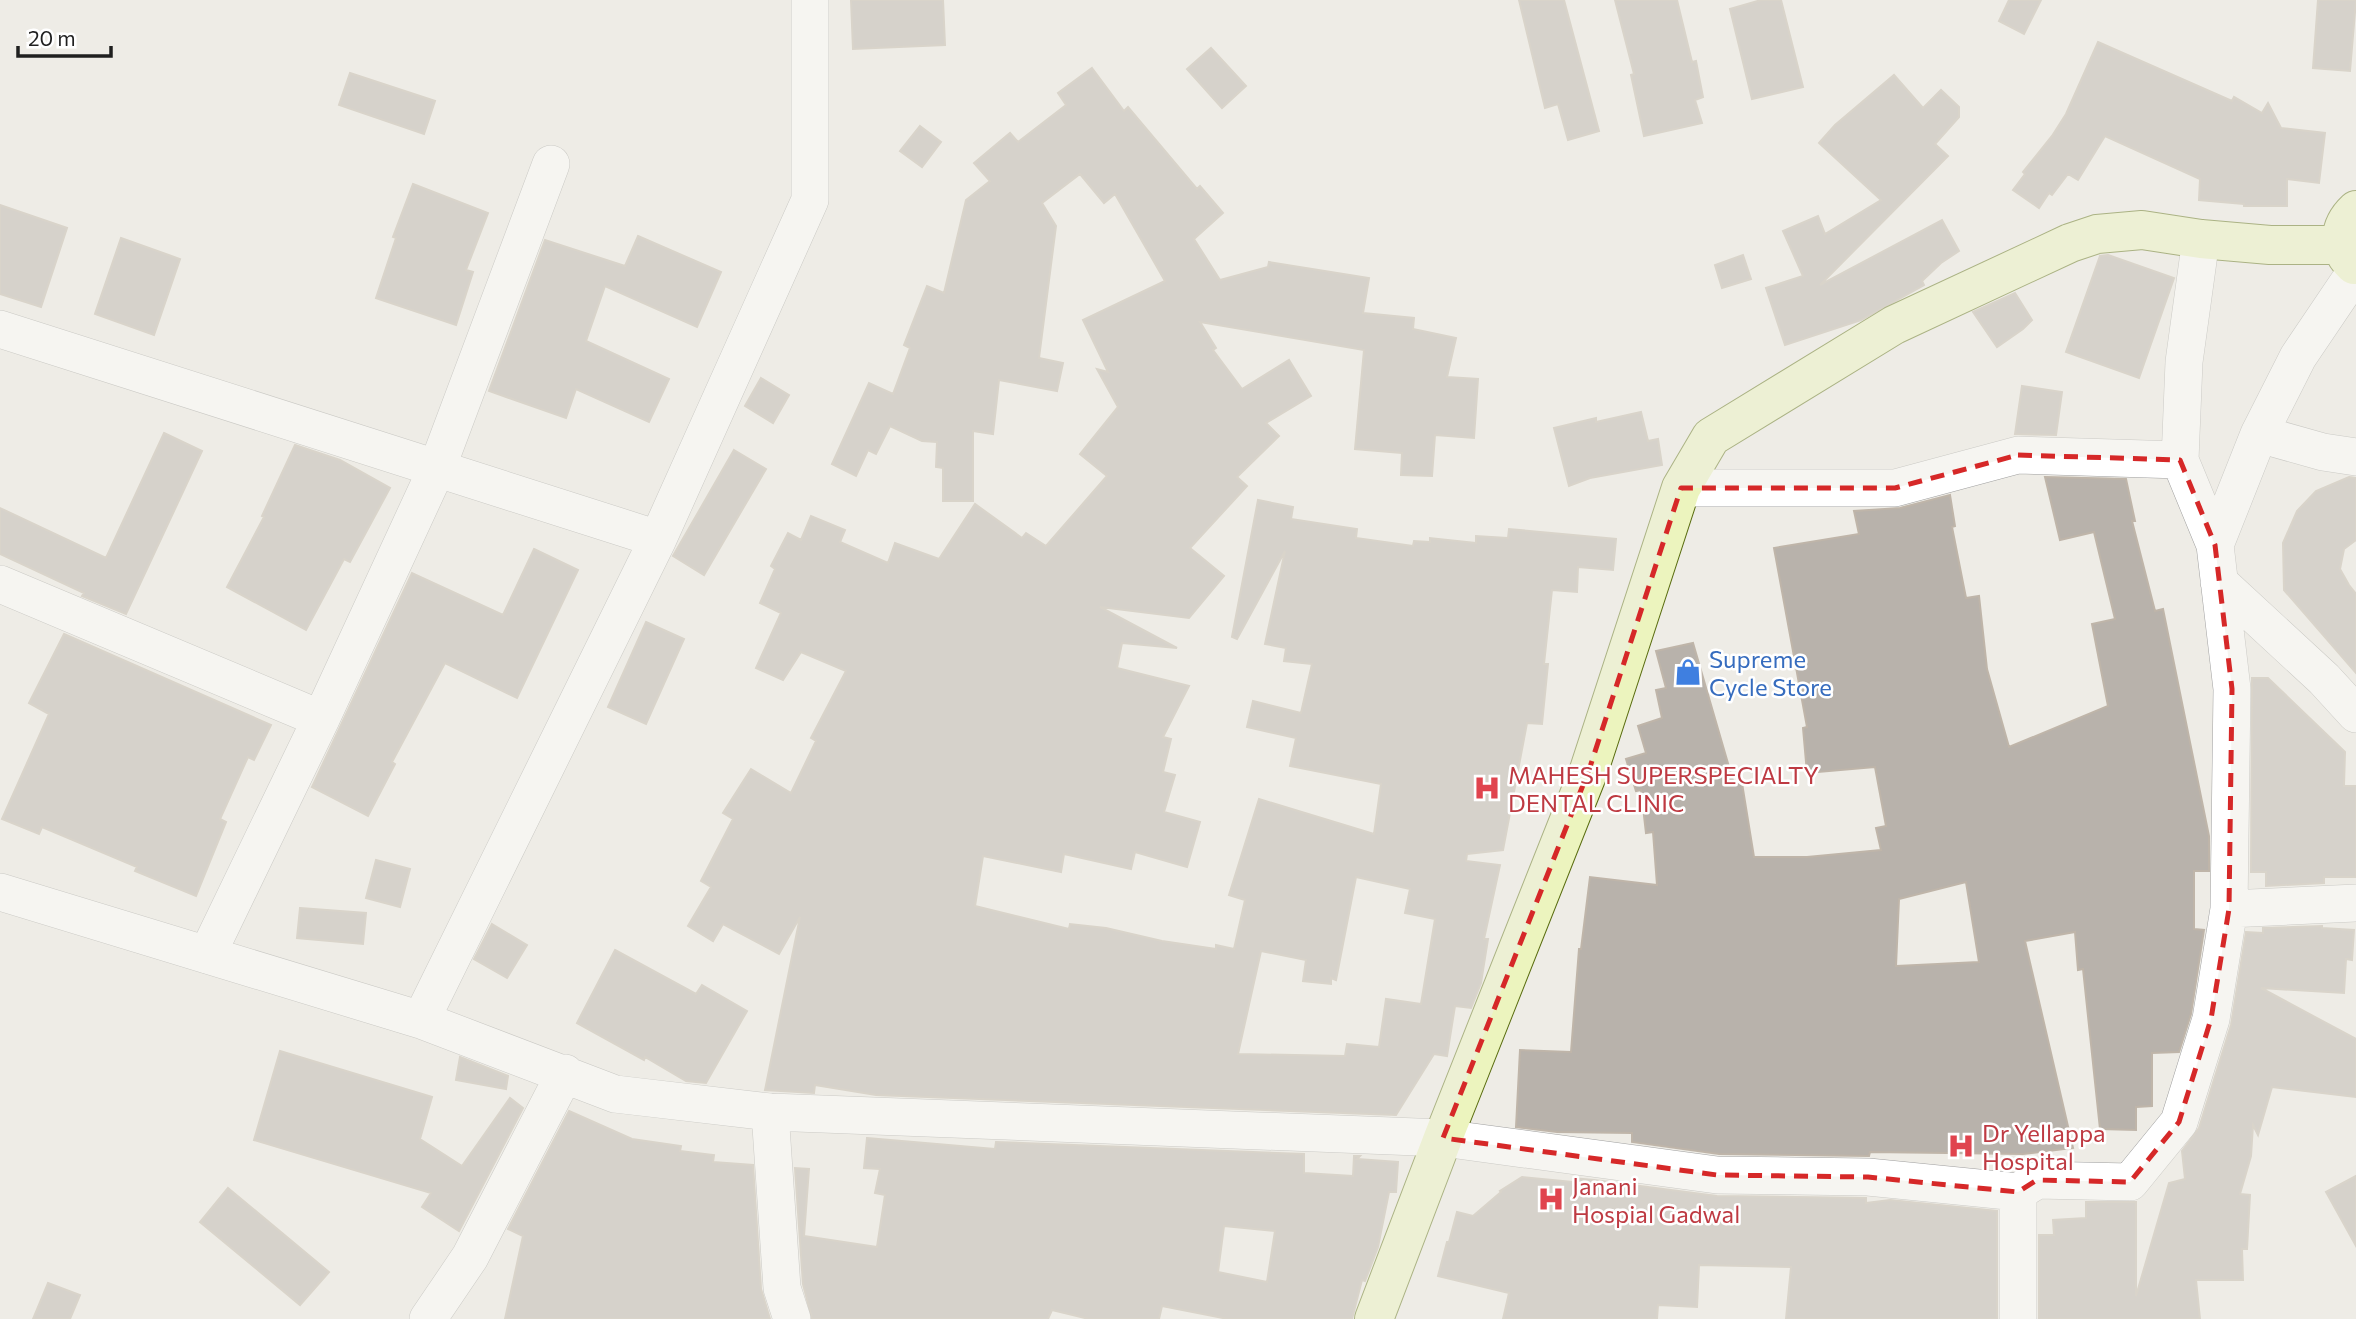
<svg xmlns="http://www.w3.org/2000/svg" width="2356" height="1319" viewBox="0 0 2356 1319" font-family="Commissioner,sans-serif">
  <rect width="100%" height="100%" fill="#eeece6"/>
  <path fill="#b8b2ab" stroke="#bfb5a9" stroke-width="2" fill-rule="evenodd" d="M 851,0 L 943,0 L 945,45 L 853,49 Z
    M 1519,0 L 1564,0 L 1599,131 L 1568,140 L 1558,104 L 1545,108 Z
    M 1615,0 L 1677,0 L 1692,62 L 1696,61 L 1703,97 L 1695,100 L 1702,123 L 1644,136 L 1631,75 L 1634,74 Z
    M 1761,0 L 1781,0 L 1803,87 L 1752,99 L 1730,9 Z
    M 2009,0 L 2041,0 L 2024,34 L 1999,21 Z
    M 2318,0 L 2356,0 L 2350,71 L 2313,68 Z
    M 2098,42 L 2232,101 L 2234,97 L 2262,113 L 2268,103 L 2281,128 L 2325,133 L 2319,183 L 2287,179 L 2287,206 L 2244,206 L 2244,204 L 2199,200 L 2200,179 L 2105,136 L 2078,180 L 2068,174 L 2052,195 L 2049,193 L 2039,208 L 2013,190 L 2025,174 L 2023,172 L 2052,136 L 2066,114 Z
    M 1211,48 L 1246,86 L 1222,108 L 1187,69 Z
    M 1092,68 L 1124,111 L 1128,107 L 1197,189 L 1200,186 L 1223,213 L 1194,239 L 1220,280 L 1268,267 L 1269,262 L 1369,278 L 1363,313 L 1414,318 L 1413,329 L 1456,338 L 1447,377 L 1478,379 L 1474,438 L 1435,435 L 1432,476 L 1401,475 L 1402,453 L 1355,449 L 1364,350 L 1200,322 L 1216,348 L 1213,350 L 1242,389 L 1289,360 L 1311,396 L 1266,423 L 1279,436 L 1237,477 L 1247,486 L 1190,548 L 1224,576 L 1189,618 L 1100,607 L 1177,648 L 1122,643 L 1117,668 L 1189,686 L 1163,737 L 1171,739 L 1163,772 L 1175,775 L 1164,812 L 1200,822 L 1187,867 L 1135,852 L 1131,869 L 1064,854 L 1061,872 L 983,856 L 975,906 L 1069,929 L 1070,924 L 1106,928 L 1162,941 L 1216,949 L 1216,945 L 1234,949 L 1245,900 L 1229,895 L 1259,799 L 1374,834 L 1381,784 L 1290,766 L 1296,738 L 1247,727 L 1253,701 L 1301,713 L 1312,664 L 1284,661 L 1286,648 L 1265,644 L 1285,551 L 1237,639 L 1232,637 L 1258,500 L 1293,507 L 1291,519 L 1357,529 L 1356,538 L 1413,546 L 1414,541 L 1430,542 L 1430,538 L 1476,543 L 1476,536 L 1508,538 L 1509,529 L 1616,539 L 1613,570 L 1578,567 L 1577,592 L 1552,590 L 1544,664 L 1548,664 L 1542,724 L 1527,723 L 1503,850 L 1467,854 L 1466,861 L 1500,865 L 1484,939 L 1488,939 L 1481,983 L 1471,1008 L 1455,1006 L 1447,1056 L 1434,1054 L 1396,1115 L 876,1095 L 815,1085 L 814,1093 L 765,1090 L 800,917 L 779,954 L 723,924 L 713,941 L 688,926 L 711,887 L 701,881 L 733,819 L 723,813 L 751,769 L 791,793 L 816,741 L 811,738 L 846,671 L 801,652 L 783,680 L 756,668 L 781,613 L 760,603 L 775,569 L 771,566 L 788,533 L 801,540 L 811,516 L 845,530 L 840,542 L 888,563 L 895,543 L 939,559 L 975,504 L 1022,538 L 1026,533 L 1046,546 L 1107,476 L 1080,454 L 1118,407 L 1097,369 L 1108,372 L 1083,320 L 1165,281 L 1115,194 L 1104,203 L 1080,174 L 1042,203 L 1056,226 L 1039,358 L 1063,363 L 1057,391 L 999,380 L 993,434 L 973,431 L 973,501 L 943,501 L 943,468 L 936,467 L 937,442 L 922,441 L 890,426 L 876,454 L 868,450 L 856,476 L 832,464 L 869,383 L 893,394 L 910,348 L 904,345 L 927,286 L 944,293 L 966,200 L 990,181 L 974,163 L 1010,133 L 1018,142 L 1066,105 L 1058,93 ZM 1356,877 L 1410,889 L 1405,913 L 1435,919 L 1421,1004 L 1386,999 L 1379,1047 L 1347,1044 L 1345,1056 L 1238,1054 L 1261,951 L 1306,960 L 1303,981 L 1331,984 L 1331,978 L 1336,980 Z
    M 350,73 L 435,101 L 424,134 L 339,105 Z
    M 1894,75 L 1923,108 L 1941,90 L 1959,107 L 1959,117 L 1935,144 L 1948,156 L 1820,285 L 1942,220 L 1959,251 L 1941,263 L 1922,281 L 1924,285 L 1861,320 L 1785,345 L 1766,288 L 1803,276 L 1783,231 L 1818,216 L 1825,234 L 1881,200 L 1819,143 L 1835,125 Z
    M 920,126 L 941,142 L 922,167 L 900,151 Z
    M 413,184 L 488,213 L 466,270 L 473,272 L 456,325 L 376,298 L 396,238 L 393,237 Z
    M 0,205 L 67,228 L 41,307 L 0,294 Z
    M 638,236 L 721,272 L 697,327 L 605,286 L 586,341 L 669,379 L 649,422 L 576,389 L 566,418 L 489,391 L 545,240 L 625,266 Z
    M 121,238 L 180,259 L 154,335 L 95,314 Z
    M 1743,255 L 1751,279 L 1722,288 L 1715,265 Z
    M 2108,255 L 2174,278 L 2139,378 L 2066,352 L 2100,256 Z
    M 2015,293 L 2032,320 L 2023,329 L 1997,347 L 1973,312 Z
    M 761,378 L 789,395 L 773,423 L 745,406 Z
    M 2022,386 L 2062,392 L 2056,435 L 2015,434 Z
    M 1641,412 L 1648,441 L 1658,439 L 1662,465 L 1590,478 L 1569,486 L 1554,428 L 1596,418 L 1596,422 Z
    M 164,433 L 202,451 L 126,614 L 82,596 L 84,593 L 0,554 L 0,508 L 106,558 Z
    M 295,445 L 340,460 L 390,488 L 350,562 L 344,559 L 306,630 L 227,587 L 264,517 L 262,516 Z
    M 734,450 L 766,469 L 704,575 L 673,556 Z
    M 2045,477 L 2126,479 L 2135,521 L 2132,521 L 2155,611 L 2163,609 L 2209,836 L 2209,871 L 2194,871 L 2194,929 L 2204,930 L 2191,1014 L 2179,1052 L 2152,1053 L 2152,1106 L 2136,1107 L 2136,1130 L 2100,1129 L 2083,969 L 2078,970 L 2075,932 L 2025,941 L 2073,1148 L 2023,1154 L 1870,1152 L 1869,1156 L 1719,1154 L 1632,1142 L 1632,1133 L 1557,1132 L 1516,1127 L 1520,1050 L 1571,1052 L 1579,949 L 1581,949 L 1590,877 L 1657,885 L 1653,832 L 1646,833 L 1641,790 L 1636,791 L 1626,759 L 1646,753 L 1638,726 L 1662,718 L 1656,690 L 1666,688 L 1656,651 L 1693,643 L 1734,784 L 1742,783 L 1754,857 L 1807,857 L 1881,850 L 1876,828 L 1886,826 L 1875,767 L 1807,773 L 1803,728 L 1807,727 L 1774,548 L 1859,534 L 1854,511 L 1900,508 L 1950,495 L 1955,526 L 1952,527 L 1966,598 L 1979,596 L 1987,669 L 2009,747 L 2108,706 L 2092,624 L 2115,619 L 2094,532 L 2060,540 ZM 1966,882 L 1979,962 L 1896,966 L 1899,899 Z
    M 2349,477 L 2356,478 L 2356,540 L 2344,549 L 2340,569 L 2349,585 L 2356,594 L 2356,673 L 2284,590 L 2283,543 L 2297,511 L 2316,491 Z
    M 534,549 L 578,570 L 517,698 L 445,663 L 392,762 L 395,764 L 368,816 L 312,787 L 412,573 L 503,615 Z
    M 646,622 L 684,639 L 646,724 L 608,707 Z
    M 64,634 L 271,725 L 254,760 L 248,757 L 220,819 L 226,822 L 196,896 L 135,871 L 137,867 L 42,827 L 39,834 L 2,819 L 49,714 L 29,703 Z
    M 2252,678 L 2268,678 L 2345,752 L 2344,786 L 2356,786 L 2356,877 L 2324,877 L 2324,883 L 2266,886 L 2266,872 L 2251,872 Z
    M 376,860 L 410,869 L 400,907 L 366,898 Z
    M 300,908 L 366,913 L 363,944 L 297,938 Z
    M 492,924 L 527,945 L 507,978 L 474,959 Z
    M 2322,926 L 2322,928 L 2354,930 L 2352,960 L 2346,959 L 2344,993 L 2261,988 L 2356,1039 L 2356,1097 L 2272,1087 L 2258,1135 L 2253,1125 L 2251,1156 L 2240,1194 L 2250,1195 L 2247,1249 L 2242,1249 L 2243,1280 L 2196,1280 L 2200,1319 L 2039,1319 L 2039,1235 L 2054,1235 L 2053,1220 L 2086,1218 L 2086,1202 L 2136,1202 L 2136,1296 L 2169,1183 L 2185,1179 L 2182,1151 L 2199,1128 L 2231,1025 L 2246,932 L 2263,933 L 2263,928 Z
    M 615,950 L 696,994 L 702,985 L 747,1011 L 706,1083 L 686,1081 L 645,1057 L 644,1060 L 577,1023 Z
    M 280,1051 L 432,1097 L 420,1139 L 462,1166 L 510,1098 L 523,1108 L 459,1231 L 422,1207 L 431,1193 L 254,1140 Z
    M 460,1057 L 508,1076 L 506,1089 L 456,1080 Z
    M 569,1111 L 632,1139 L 681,1146 L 680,1151 L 714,1155 L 713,1162 L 753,1165 L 761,1289 L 770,1319 L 505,1319 L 523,1236 L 508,1229 Z
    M 867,1138 L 995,1149 L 996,1142 L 1304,1154 L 1304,1173 L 1353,1176 L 1354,1156 L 1360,1156 L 1357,1159 L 1398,1162 L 1396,1192 L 1389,1192 L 1378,1247 L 1365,1281 L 1362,1280 L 1352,1319 L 1228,1319 L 1162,1306 L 1159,1319 L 1089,1319 L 1052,1310 L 1048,1319 L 812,1319 L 803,1284 L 795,1168 L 809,1169 L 804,1236 L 877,1247 L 885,1195 L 875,1193 L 880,1169 L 864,1168 ZM 1224,1226 L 1275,1231 L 1267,1282 L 1218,1272 Z
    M 2356,1176 L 2356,1246 L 2326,1192 Z
    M 1522,1177 L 1573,1182 L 1573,1178 L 1594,1180 L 1717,1196 L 1866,1198 L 1866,1203 L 1890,1200 L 1997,1211 L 1997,1319 L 1786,1319 L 1791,1267 L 1699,1265 L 1697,1307 L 1658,1305 L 1657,1319 L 1503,1319 L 1509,1293 L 1438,1276 L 1447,1242 L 1449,1242 L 1457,1212 L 1473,1216 L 1501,1192 L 1500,1191 Z
    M 228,1188 L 329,1272 L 300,1305 L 200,1222 Z
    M 48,1283 L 80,1295 L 70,1319 L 33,1319 Z"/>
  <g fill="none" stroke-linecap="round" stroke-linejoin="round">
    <defs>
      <path id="street" d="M 810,0 L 810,200 L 658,539 L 421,1020 L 615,1094 L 770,1112 L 1443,1138 L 1717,1175 L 1868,1177 L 2018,1192 L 2037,1180 L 2130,1182 L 2179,1122 L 2211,1019 L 2229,909
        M 2356,271 L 2298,357 L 2259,434 L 2323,452 L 2356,457
        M 0,329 L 658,539
        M 2259,434 L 2215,545 L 2232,689 L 2229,909 L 2356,903
        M 2180,460 L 2184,362 L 2201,239
        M 1681,488 L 1895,488 L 2018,455 L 2180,460 L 2215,545
        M 2219,582 L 2324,679 L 2356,714
        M 0,584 L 321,719
        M 0,892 L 421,1020
        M 207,955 L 321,719 L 437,468 L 551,164
        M 770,1112 L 782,1288 L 792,1319
        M 428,1319 L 470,1257 L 565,1073
        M 2018,1319 L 2018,1192"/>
      <path id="secondary" d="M 2354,265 C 2336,248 2339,226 2356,210
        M 1374,1319 L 1443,1138 L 1589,770 L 1681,488 L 1711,437 L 1894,325 L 2070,243 L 2097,234 L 2142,230 L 2201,239 L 2270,245 L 2341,245"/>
    </defs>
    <use href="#street" stroke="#a0a0a0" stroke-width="38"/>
    <use href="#secondary" stroke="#596c0f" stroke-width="40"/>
    <use href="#street" stroke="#fff" stroke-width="37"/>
    <use href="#secondary" stroke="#ecf4be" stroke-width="38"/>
  </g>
  <path d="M0 0H2356V1319H0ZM 2018,455 L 2180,460 L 2215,545 L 2232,689 L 2229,909 L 2211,1019 L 2179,1122 L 2130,1182 L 2037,1180 L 2018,1192 L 1868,1177 L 1717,1175 L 1443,1138 L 1589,770 L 1681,488 L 1895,488 Z" fill="#eeece6" fill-opacity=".55" fill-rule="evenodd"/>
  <path fill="none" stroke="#d62828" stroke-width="5" stroke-dasharray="14 9" stroke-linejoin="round" d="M 2018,455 L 2180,460 L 2215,545 L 2232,689 L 2229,909 L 2211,1019 L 2179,1122 L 2130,1182 L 2037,1180 L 2018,1192 L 1868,1177 L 1717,1175 L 1443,1138 L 1589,770 L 1681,488 L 1895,488 Z"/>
  <defs>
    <symbol id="shop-bare" viewBox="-9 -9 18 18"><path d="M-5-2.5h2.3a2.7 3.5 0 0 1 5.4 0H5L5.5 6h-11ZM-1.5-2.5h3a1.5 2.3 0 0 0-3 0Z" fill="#3f7fe0" stroke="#fff" stroke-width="2.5" paint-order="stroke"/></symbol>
    <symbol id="hospital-bare" viewBox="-9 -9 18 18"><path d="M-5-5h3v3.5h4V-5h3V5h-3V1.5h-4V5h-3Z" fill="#e0444e" stroke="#fff" stroke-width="2.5" paint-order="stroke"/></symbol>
  </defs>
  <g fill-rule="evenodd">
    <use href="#shop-bare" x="1669" y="653" width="38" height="38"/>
    <use href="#hospital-bare" x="1468" y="769" width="38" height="38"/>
    <use href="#hospital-bare" x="1942" y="1127" width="38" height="38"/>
    <use href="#hospital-bare" x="1532" y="1180" width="38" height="38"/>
  </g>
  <g text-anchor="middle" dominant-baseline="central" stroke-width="5" stroke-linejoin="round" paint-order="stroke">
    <g font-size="24" fill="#366cbe" stroke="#fff" text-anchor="start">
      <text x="1709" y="658">Supreme<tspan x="1709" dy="28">Cycle Store</tspan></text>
    </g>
    <g font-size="24" fill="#be3a42" stroke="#fff" text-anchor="start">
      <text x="1508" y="774">MAHESH SUPERSPECIALTY<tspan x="1508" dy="28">DENTAL CLINIC</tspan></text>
      <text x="1982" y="1132">Dr Yellappa<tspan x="1982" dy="28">Hospital</tspan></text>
      <text x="1572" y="1185">Janani<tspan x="1572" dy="28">Hospial Gadwal</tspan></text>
    </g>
  </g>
  <path d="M18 46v10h93v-10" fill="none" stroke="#1f1f1f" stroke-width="3.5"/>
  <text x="28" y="46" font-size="21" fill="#1f1f1f" stroke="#ffffff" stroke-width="5" paint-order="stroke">20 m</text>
</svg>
